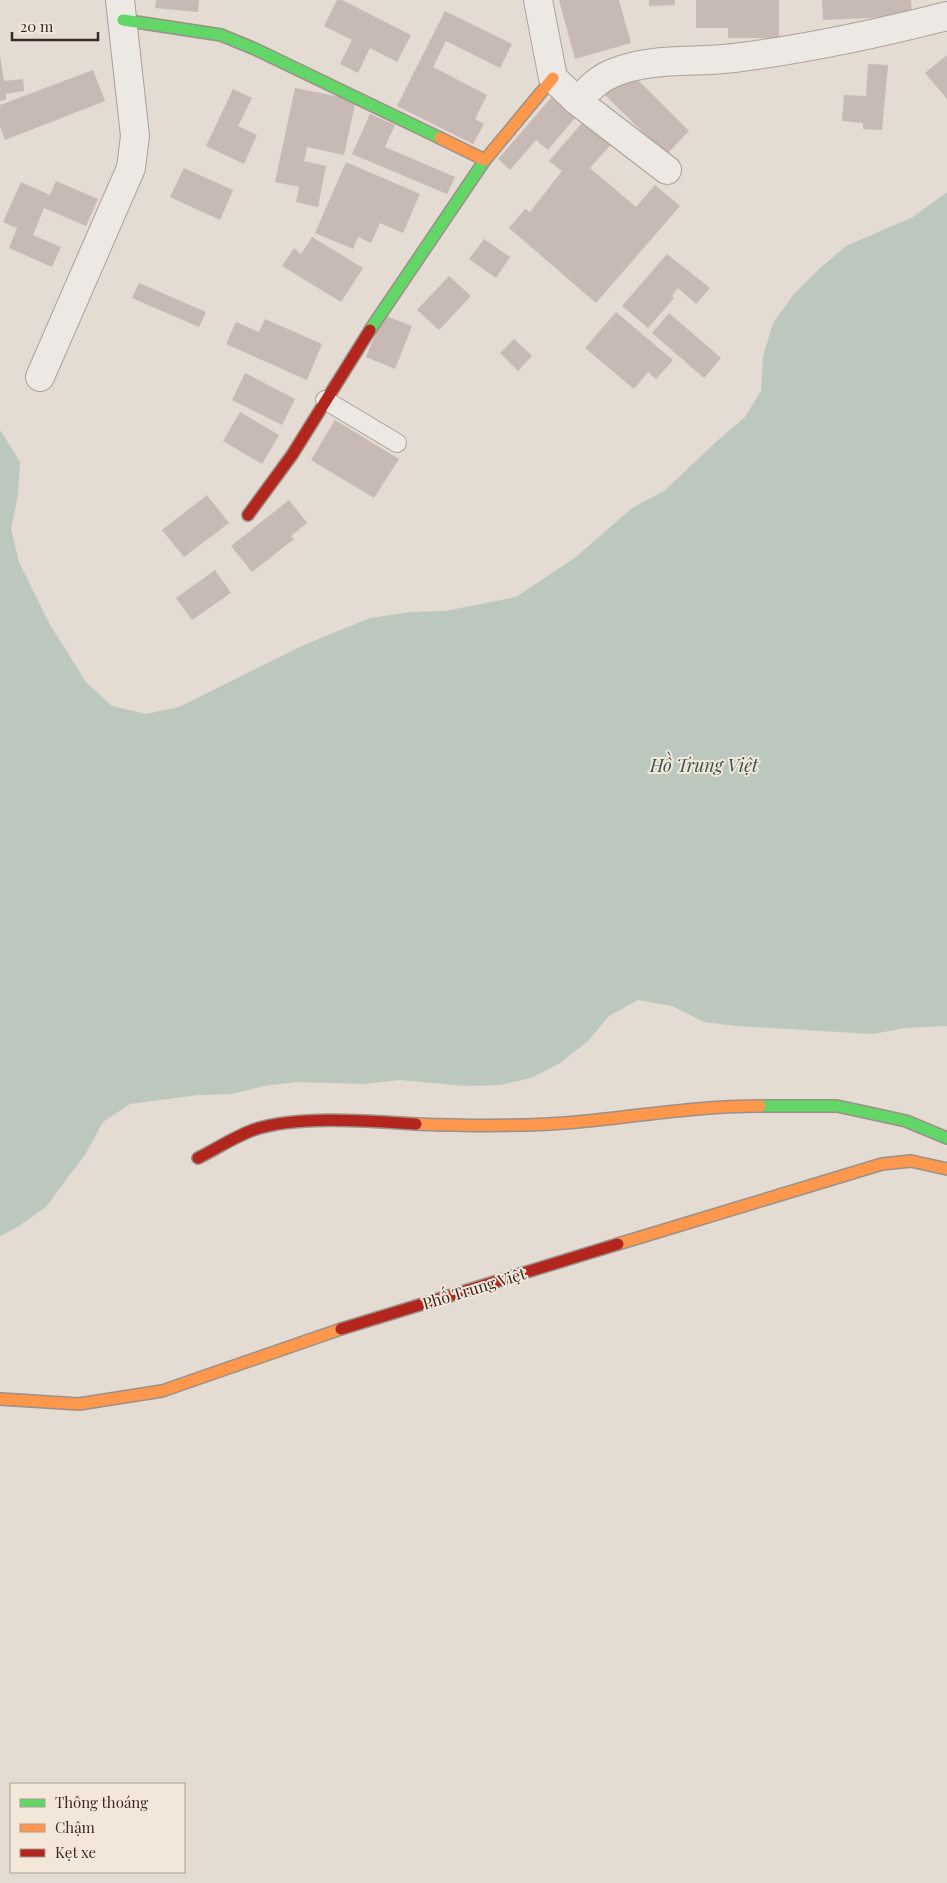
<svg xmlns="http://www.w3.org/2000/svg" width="947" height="1883" viewBox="0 0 947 1883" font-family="'Playfair Display',serif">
  <rect width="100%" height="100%" fill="#e4dbd2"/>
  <path fill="#bcc8be" d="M 947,192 L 947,1026 L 905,1028 L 873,1034 L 736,1026 L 704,1022 L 672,1006 L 638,1000 L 609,1016 L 588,1041 L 560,1063 L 531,1078 L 500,1085 L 466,1086 L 399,1080 L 364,1084 L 296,1082 L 264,1086 L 232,1094 L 198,1095 L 130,1104 L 103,1122 L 86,1153 L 46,1207 L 19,1226 L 0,1236 L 0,430 L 20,462 L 18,495 L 11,529 L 19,562 L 49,623 L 86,682 L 112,706 L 146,714 L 179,707 L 304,645 L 370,618 L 411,612 L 445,611 L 516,597 L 576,557 L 632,508 L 664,491 L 716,442 L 745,417 L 761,391 L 763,356 L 773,323 L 794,294 L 819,269 L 846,246 L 913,217 Z"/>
  <path fill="#c7b9b3" d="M 156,0 L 199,0 L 198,12 L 155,8 Z
    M 337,0 L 342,0 L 411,35 L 397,62 L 370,48 L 358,73 L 340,64 L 352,40 L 324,26 Z
    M 559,0 L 619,0 L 631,43 L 575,59 Z
    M 649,0 L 675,0 L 675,5 L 649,6 Z
    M 696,0 L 779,0 L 779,38 L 728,38 L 728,28 L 696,28 Z
    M 822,0 L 911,0 L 912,16 L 823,20 Z
    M 445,11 L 512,44 L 500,68 L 446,41 L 433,67 L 487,95 L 475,119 L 484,124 L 473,144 L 397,106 Z
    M 0,55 L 4,81 L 23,79 L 24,91 L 6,94 L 6,100 L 0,101 Z
    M 947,55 L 947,99 L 925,73 Z
    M 868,64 L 888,65 L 882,130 L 863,129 L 863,123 L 842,121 L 844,95 L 866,96 Z
    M 93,70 L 105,101 L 5,140 L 0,126 L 0,105 Z
    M 628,70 L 689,131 L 666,155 L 604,94 Z
    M 295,88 L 356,100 L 344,155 L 307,147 L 304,161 L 326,166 L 318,207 L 296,202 L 299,187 L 275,182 Z
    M 233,89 L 252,98 L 238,126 L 257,135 L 244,164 L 206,146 Z
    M 556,92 L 580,112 L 548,150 L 536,140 L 510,170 L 498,159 Z
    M 370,114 L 395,125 L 385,147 L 455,177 L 447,194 L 352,154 Z
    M 588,116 L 615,140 L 590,168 L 636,207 L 655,185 L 680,206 L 596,303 L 509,228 L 525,209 L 530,212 L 562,171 L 549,161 Z
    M 346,162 L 420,194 L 403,233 L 380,223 L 371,243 L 358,237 L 353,249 L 315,233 Z
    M 184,168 L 233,190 L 220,220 L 170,197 Z
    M 56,181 L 98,199 L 86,226 L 44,208 L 33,235 L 61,247 L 52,267 L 9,248 L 17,228 L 3,222 L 21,182 L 50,195 Z
    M 312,237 L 363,268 L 341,302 L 282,266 L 294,248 L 301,254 Z
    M 484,239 L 510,257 L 496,278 L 469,259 Z
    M 667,254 L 710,288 L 696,304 L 678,288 L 672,296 L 674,298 L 648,328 L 622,306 Z
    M 449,276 L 471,296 L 439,330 L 417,310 Z
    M 139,283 L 206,312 L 199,327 L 132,298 Z
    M 616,312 L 673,360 L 656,379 L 648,372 L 634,389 L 585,348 Z
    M 669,313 L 721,358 L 704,378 L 652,333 Z
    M 383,315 L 412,326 L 395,369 L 366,357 Z
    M 265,319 L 322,344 L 307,380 L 226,344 L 236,322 L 259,332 Z
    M 514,339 L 532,356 L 518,371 L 500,353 Z
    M 245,373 L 295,399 L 282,425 L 232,400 Z
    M 240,412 L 279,435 L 262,464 L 223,441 Z
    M 335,420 L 399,459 L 374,498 L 311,460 Z
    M 207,495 L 229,523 L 184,557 L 162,530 Z
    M 289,500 L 307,523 L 291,536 L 294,539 L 252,572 L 231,546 Z
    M 215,570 L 231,593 L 192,620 L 176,598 Z"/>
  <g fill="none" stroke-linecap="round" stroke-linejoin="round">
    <defs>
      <path id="lane" d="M 325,400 L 397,443"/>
      <path id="street" d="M 538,0 L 553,78 L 577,101 L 667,170
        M 577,101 C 588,90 598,79 613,73 C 651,57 694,63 734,58 C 806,49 876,34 947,16
        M 40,377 L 131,168 L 135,136 L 120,0"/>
      <path id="fast" d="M 123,20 L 221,35 L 255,49 L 440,138
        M 370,330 L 485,160
        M 760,1106 L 837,1106 L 906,1121 L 947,1138"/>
      <path id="slow" d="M 440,138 L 485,160 L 553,78
        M 416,1124 C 469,1126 524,1127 577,1122 C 638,1116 698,1106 760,1106
        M 618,1244 L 882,1164 L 911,1161 L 947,1169
        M 0,1399 L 79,1404 L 162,1391 L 341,1329"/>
      <path id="jam" d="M 248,515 L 292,455 L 370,330
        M 198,1158 C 216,1149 234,1137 253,1130 C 296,1115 370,1121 416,1124
        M 341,1329 L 618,1244"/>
    </defs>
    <use href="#lane" stroke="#aaa19a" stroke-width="20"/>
    <use href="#street" stroke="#aaa19a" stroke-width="30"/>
    <use href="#fast" stroke="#9a918a" stroke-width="14"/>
    <use href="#slow" stroke="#9a918a" stroke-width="14"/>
    <use href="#jam" stroke="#9a918a" stroke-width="14"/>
    <use href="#lane" stroke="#ece8e3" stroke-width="18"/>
    <use href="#street" stroke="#ece8e3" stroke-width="28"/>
    <use href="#fast" stroke="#63d668" stroke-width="11"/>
    <use href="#slow" stroke="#ff974d" stroke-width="11"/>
    <use href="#jam" stroke="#b3261e" stroke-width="11"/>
  </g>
  <g text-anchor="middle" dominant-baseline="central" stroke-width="4" stroke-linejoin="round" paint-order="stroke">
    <g font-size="16" fill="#392922" stroke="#f3e7da">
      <text transform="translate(474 1288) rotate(-17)">Phố Trung Việt</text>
    </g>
    <g font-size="18" font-style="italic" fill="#33574e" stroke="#f3e7da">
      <text x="704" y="765">Hồ Trung Việt</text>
    </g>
  </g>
  <rect x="10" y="1783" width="175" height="90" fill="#f3e7da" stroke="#a99b90"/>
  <rect x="20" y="1799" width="25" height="8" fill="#63d668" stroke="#a99b90"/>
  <text x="55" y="1808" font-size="15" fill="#392922">Thông thoáng</text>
  <rect x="20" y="1824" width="25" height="8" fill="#ff974d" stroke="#a99b90"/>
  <text x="55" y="1833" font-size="15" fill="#392922">Chậm</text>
  <rect x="20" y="1849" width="25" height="8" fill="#b3261e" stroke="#a99b90"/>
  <text x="55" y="1858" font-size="15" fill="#392922">Kẹt xe</text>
  <path d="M12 32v8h86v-8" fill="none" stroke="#392922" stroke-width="2.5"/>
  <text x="20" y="32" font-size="15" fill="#392922" stroke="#f3e7da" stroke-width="4" paint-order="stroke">20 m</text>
</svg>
